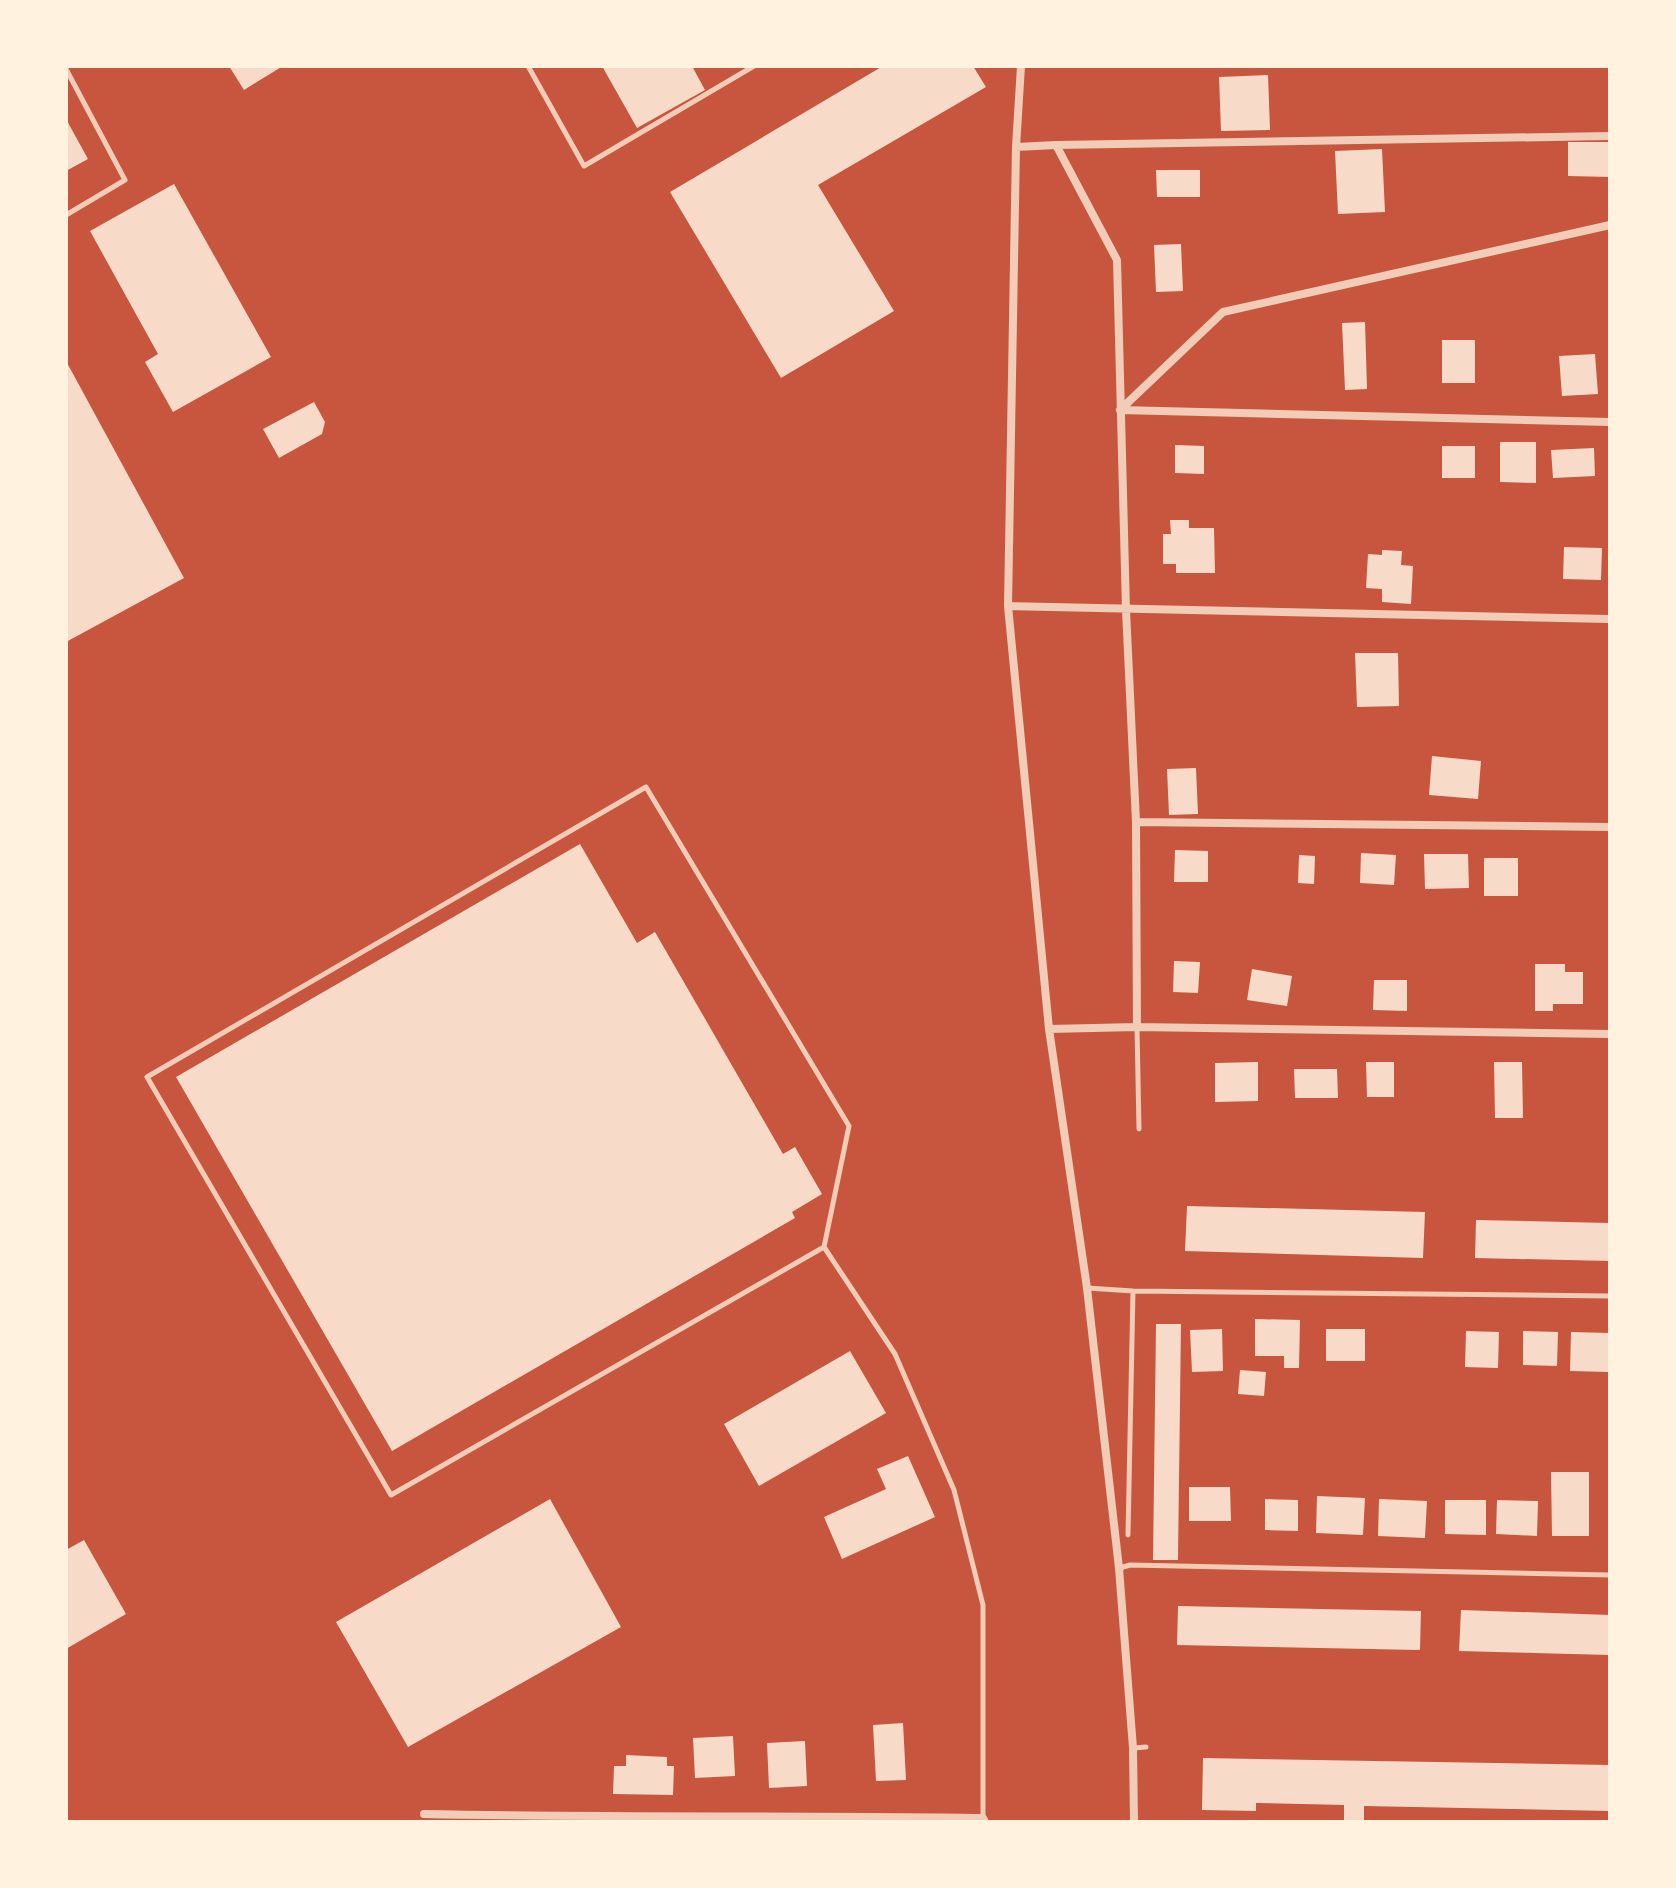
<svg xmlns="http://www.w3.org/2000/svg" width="1676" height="1888" viewBox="0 0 1676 1888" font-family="'Exo 2',sans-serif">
  <rect width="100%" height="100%" fill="#c8553d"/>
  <path fill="#f7dbc8" d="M 229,66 L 283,66 L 244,90 Z
    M 602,66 L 692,66 L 705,90 L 637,128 Z
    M 883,66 L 973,66 L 986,87 L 818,185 L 894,311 L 781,378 L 670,192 Z
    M 1268,75 L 1270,130 L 1221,131 L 1219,77 Z
    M 66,119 L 88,159 L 66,171 Z
    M 1568,142 L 1610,142 L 1610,177 L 1568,176 Z
    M 1382,149 L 1385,212 L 1338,214 L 1335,151 Z
    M 1156,170 L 1200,170 L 1200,197 L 1157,197 Z
    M 174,184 L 271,357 L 173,412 L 145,362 L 158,354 L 90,231 Z
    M 1181,244 L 1183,291 L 1156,292 L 1154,245 Z
    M 1365,322 L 1367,389 L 1345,390 L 1342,323 Z
    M 1442,340 L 1475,340 L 1475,383 L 1442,383 Z
    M 1595,354 L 1598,394 L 1562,396 L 1559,356 Z
    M 66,361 L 184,578 L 66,642 Z
    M 314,402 L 325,422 L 322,434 L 279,458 L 263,429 Z
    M 1500,442 L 1536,442 L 1536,483 L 1500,482 Z
    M 1175,445 L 1204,446 L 1204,474 L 1175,473 Z
    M 1442,446 L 1475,446 L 1475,478 L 1442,478 Z
    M 1594,448 L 1595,476 L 1553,478 L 1551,450 Z
    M 1170,520 L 1189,520 L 1189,528 L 1214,528 L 1215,573 L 1176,573 L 1176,564 L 1163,564 L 1163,534 L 1171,534 Z
    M 1564,547 L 1602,548 L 1601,580 L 1563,579 Z
    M 1382,550 L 1402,551 L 1401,565 L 1413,566 L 1411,604 L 1382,602 L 1382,589 L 1366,588 L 1368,554 L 1382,555 Z
    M 1355,653 L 1398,653 L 1399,706 L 1357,707 Z
    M 1432,756 L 1481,761 L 1478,799 L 1429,795 Z
    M 1196,768 L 1198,814 L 1169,815 L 1167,769 Z
    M 580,844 L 637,943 L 655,932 L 783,1154 L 795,1147 L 822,1194 L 792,1212 L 795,1218 L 392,1451 L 176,1077 Z
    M 1175,850 L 1208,851 L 1208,882 L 1174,882 Z
    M 1361,853 L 1396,855 L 1394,885 L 1360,883 Z
    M 1424,854 L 1468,854 L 1469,888 L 1425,889 Z
    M 1299,855 L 1315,856 L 1314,884 L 1298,883 Z
    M 1484,858 L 1518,858 L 1518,896 L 1484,896 Z
    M 1174,961 L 1200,962 L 1198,993 L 1173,992 Z
    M 1535,964 L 1565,964 L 1565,972 L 1583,972 L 1583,1004 L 1553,1004 L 1553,1011 L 1535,1011 Z
    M 1252,969 L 1292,976 L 1287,1006 L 1247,1000 Z
    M 1374,980 L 1407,980 L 1407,1011 L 1373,1010 Z
    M 1258,1062 L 1258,1101 L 1215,1102 L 1215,1063 Z
    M 1366,1062 L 1394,1062 L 1394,1097 L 1367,1097 Z
    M 1494,1062 L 1522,1062 L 1523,1118 L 1495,1118 Z
    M 1294,1069 L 1337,1069 L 1338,1098 L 1295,1098 Z
    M 1187,1206 L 1425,1212 L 1423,1258 L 1185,1251 Z
    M 1476,1220 L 1610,1223 L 1610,1261 L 1475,1258 Z
    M 1255,1319 L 1300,1320 L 1299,1368 L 1284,1368 L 1284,1356 L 1255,1356 Z
    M 1156,1324 L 1181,1324 L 1178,1560 L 1153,1560 Z
    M 1222,1329 L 1223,1371 L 1192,1372 L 1190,1330 Z
    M 1326,1329 L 1365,1329 L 1365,1361 L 1326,1361 Z
    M 1466,1331 L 1499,1332 L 1498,1368 L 1465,1367 Z
    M 1523,1331 L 1558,1332 L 1557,1366 L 1523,1365 Z
    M 1571,1332 L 1610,1333 L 1610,1372 L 1570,1371 Z
    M 850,1351 L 886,1413 L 759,1486 L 724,1424 Z
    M 1240,1370 L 1266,1372 L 1264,1396 L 1238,1394 Z
    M 908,1456 L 935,1517 L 842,1559 L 824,1517 L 886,1489 L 877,1469 Z
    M 1551,1472 L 1589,1472 L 1589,1536 L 1552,1536 Z
    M 1189,1487 L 1230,1487 L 1231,1521 L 1189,1521 Z
    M 1317,1496 L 1365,1498 L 1363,1535 L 1316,1533 Z
    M 550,1499 L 621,1627 L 408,1747 L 336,1622 Z
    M 1265,1499 L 1298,1500 L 1298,1531 L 1265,1530 Z
    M 1379,1499 L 1427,1501 L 1425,1538 L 1378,1536 Z
    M 1445,1500 L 1486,1500 L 1486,1535 L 1445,1534 Z
    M 1497,1500 L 1538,1501 L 1537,1536 L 1496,1534 Z
    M 84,1540 L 126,1614 L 66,1649 L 66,1550 Z
    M 1178,1606 L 1421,1611 L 1420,1650 L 1177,1645 Z
    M 1461,1610 L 1610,1615 L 1610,1655 L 1459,1651 Z
    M 903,1723 L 906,1780 L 876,1781 L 873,1725 Z
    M 733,1736 L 735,1776 L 695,1778 L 693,1738 Z
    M 805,1741 L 807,1786 L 769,1788 L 767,1743 Z
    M 626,1755 L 667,1757 L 667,1766 L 674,1766 L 673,1795 L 613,1794 L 614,1766 L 626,1766 Z
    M 1203,1758 L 1610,1765 L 1610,1811 L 1364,1806 L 1364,1822 L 1344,1822 L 1344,1805 L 1256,1803 L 1256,1811 L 1202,1810 Z"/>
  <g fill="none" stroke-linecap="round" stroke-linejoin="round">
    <path stroke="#f1ccb7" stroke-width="5" d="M 528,66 L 584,166 L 754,66
      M 66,69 L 125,180 L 66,215
      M 1137,1027 L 1139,1129
      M 824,1247 L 391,1495 L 147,1077 L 646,787 L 849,1126 L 824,1247 L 895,1354 L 954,1490 L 983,1605 L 983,1818
      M 1087,1288 L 1133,1291 L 1610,1296
      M 1128,1535 L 1133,1291
      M 1120,1568 L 1130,1565 L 1610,1575
      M 1134,1748 L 1146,1747"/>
    <path stroke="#f1ccb7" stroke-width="8" d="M 1021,66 L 1016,147 L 1008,606 L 1049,1029 L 1087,1288 L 1119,1568 L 1133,1748 L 1134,1822
      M 1056,145 L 1610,136
      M 1016,147 L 1056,145 L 1117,260 L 1126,610 L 1136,822 L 1137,1027
      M 1120,410 L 1223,312 L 1610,225
      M 1120,410 L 1610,422
      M 1008,606 L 1610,619
      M 1136,822 L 1610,827
      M 1049,1029 L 1137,1027 L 1610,1034
      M 424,1814 C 611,1818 797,1815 983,1818 L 985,1822"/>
  </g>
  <rect width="1676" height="1888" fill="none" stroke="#fff3e0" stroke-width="136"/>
</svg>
